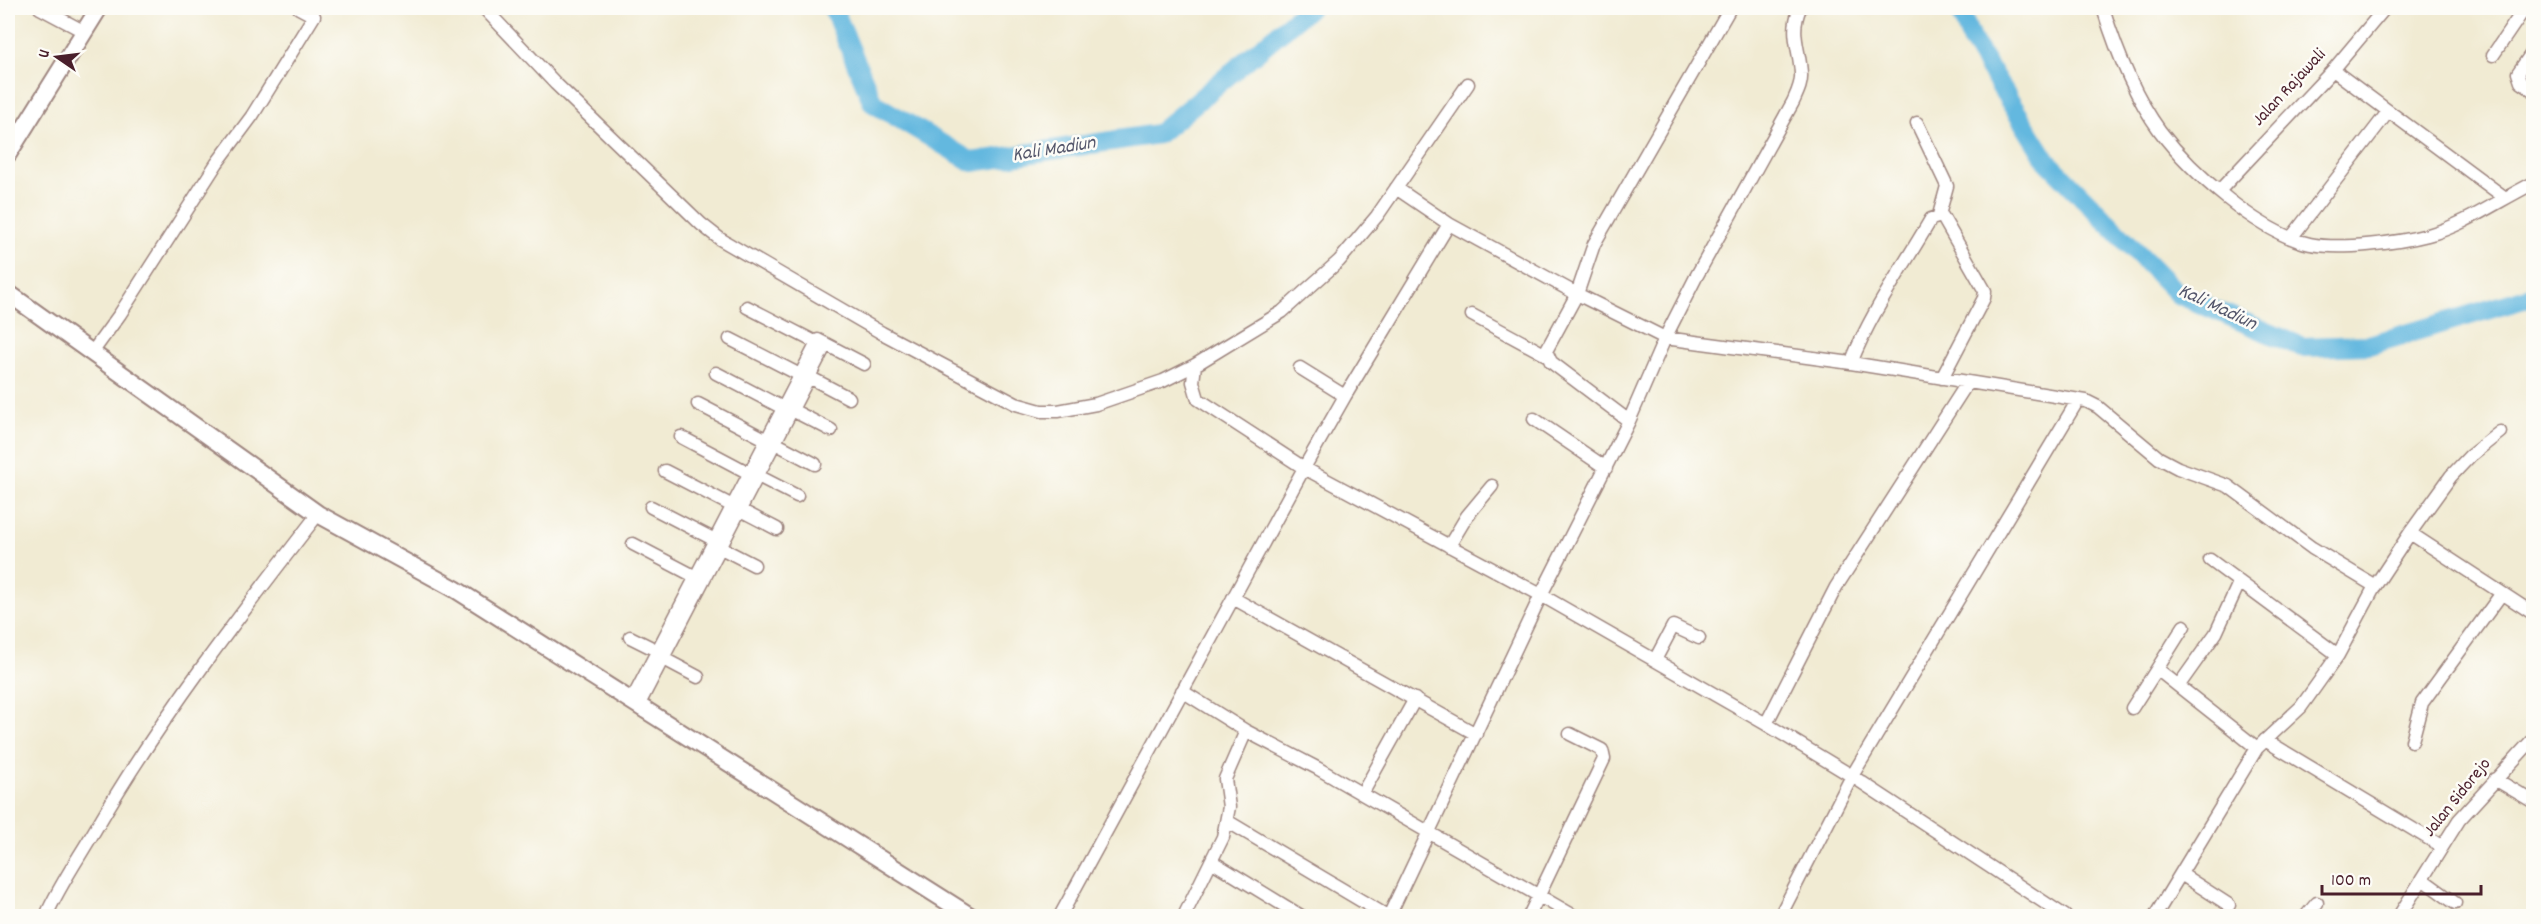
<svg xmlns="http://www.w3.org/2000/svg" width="2541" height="924" viewBox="0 0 2541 924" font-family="Dekko,sans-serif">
  <rect width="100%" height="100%" fill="#fdfcf7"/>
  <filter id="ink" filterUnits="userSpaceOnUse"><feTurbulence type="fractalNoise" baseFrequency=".0167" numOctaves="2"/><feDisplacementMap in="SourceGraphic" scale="12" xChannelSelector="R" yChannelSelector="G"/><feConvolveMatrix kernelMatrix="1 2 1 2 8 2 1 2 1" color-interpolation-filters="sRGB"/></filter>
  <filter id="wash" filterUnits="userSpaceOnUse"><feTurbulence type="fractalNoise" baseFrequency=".008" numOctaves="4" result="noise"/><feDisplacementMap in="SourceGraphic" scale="24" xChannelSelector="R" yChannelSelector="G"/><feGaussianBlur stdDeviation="1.35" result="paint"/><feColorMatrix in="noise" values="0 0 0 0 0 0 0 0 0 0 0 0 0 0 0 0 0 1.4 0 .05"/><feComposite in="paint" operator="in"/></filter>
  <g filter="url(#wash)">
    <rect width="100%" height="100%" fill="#f1ebd3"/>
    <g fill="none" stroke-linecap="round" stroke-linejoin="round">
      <path stroke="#63b8df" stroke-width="20" d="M 833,8 L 873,103 L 972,162 L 1158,134 L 1309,8
        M 1959,8 L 1971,39 L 2047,161 L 2178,294 L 2302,347 L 2369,345 L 2534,296"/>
    </g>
  </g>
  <g filter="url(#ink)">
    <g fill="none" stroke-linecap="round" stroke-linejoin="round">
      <defs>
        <path id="street" d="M 40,8 L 85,32
          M 484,8 L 556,84 L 701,224 L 720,239 L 882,333 L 1016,404 L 1041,411 L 1058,411 L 1096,404 L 1163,381 L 1195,365 L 1282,312 L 1303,293 L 1339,261 L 1377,216 L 1468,84
          M 2103,8 C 2116,50 2133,94 2160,131 C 2191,172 2259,233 2310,244 C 2341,250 2397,243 2428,235 C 2465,225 2499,200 2534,183
          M 2534,50 L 2518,73 L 2521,82 L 2534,91
          M 2493,55 L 2525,8
          M 2333,70 L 2504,197
          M 1917,123 L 1947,186 L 1939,215
          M 1396,188 L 1449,224 L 1577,294 L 1665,338 L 1851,363 L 2086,401 L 2098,407 L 2159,458 L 2178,468 L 2228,486 L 2312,548 L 2375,586
          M 2219,191 L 2333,70 L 2385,8
          M 2291,238 L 2388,112
          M 747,307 L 817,343 L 818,340 L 864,364
          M 1472,315 L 1548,356
          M 730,339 L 800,375
          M 91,354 L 120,314 L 217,163 L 252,116 L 314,16 L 299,8
          M 1851,363 C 1871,312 1904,266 1931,219 L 1942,216 L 1985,291 L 1984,298 L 1942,378
          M 1195,365 L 1193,382 L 1198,399 L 1304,468 L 1541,595 L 1766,724 L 1852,776 L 2065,916
          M 1300,368 L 1345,396
          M 716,373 L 783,408
          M 809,377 L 849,398
          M 698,404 L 767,440
          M 792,410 L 831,430
          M 1534,419 L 1606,468
          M 1629,421 L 1551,362 L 1546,351 L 1577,294 L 1594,244 L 1730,8
          M 681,437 L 749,473
          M 775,443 L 815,464
          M 665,471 L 777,529
          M 758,476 L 797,496
          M 651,507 L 715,540
          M 2410,533 L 2451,476 L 2470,456 L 2500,432
          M 633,544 L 696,577
          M 1449,546 L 1467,516 L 1492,486
          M 721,548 L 754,565
          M 2210,560 L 2338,655
          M 1233,598 L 1476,734
          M 630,637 L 658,651
          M 664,659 L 698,677
          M 1655,660 L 1673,626 L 1699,638
          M 2157,669 L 2184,626
          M 2179,685 L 2216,633 L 2239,583
          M 1182,691 L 1246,731 L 1317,768 L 1574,916
          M 632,700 L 817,343
          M 639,704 L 826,344
          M 2132,708 L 2157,669 L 2257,748
          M 1766,724 L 1836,587 L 1968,382
          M 2265,740 L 2441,846
          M 2412,741 L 2422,703 L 2502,593
          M 2495,779 L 2534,802
          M 1362,794 L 1415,699
          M 1227,821 L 1387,916
          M 1211,861 L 1301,916
          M 2181,874 L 2229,905
          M 2422,879 L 2455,903
          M 46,916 C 59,886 78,859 95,830 C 160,718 239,616 318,514
          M 1060,916 L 1304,468 L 1345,396 L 1449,224
          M 1184,916 L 1223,837 L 1229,807 L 1225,779 L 1246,731
          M 1389,916 L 1541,595 L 1629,421 L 1665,338 L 1696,277 L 1793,102 C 1797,93 1802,84 1801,74 C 1800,48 1789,34 1800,8
          M 1529,916 L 1604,759 L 1602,750 L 1570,734
          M 1780,916 L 1852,776 L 2078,400
          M 2155,916 L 2257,748 L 2301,707 L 2338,655 L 2375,586 L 2410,533 L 2534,614
          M 2306,916 L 2317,903
          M 2399,916 L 2459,820 L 2534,738"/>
        <path id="secondary" d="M 8,154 L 99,8
          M 8,293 L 318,514 L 455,589 L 970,916"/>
      </defs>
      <use href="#street" stroke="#9e857f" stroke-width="15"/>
      <use href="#secondary" stroke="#9e857f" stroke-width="20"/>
      <use href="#street" stroke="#fff" stroke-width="12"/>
      <use href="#secondary" stroke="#fff" stroke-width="16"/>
    </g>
  </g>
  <g text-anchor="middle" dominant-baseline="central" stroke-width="5" stroke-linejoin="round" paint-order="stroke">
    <g font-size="18" fill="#4a1f2b" stroke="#fdfcf7">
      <text transform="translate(2290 88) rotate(-47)">Jalan Rajawali</text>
      <text transform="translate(2458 798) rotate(-51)">Jalan Sidorejo</text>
    </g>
    <g font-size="20" font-style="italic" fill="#53556a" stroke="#fdfcf7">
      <text transform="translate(1054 150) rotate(-9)">Kali Madiun</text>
      <text transform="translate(2217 308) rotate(25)">Kali Madiun</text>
    </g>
  </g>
  <rect width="2541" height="924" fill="none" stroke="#fdfcf7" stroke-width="30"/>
  <g transform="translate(57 57) rotate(284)" stroke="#fdfcf7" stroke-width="4.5" paint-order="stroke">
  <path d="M0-4.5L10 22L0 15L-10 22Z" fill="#4a1f2b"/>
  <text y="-9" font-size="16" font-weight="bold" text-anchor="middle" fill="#4a1f2b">U</text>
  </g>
  <path d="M2322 885v9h159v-9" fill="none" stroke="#4a1f2b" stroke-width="3"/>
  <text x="2331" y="885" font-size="18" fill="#4a1f2b" stroke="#fdfcf7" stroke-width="4.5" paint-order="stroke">100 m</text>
</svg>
